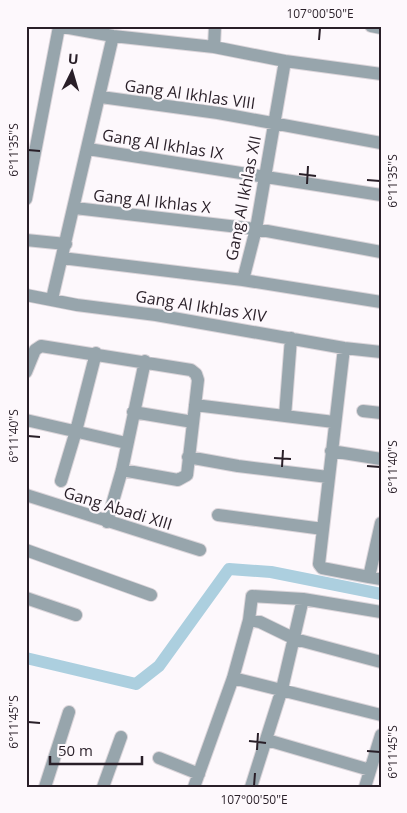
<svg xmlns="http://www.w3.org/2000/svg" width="407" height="813" viewBox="0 0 407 813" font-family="'Open Sans',sans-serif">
  <rect width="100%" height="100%" fill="#fdf8fc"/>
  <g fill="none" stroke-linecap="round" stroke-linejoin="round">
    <path stroke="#accfdf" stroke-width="12" d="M 26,658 L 136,684 L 159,666 L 229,569 L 271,572 L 381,594"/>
    <defs>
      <path id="minor" d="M 58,26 L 113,36 L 214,47 L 285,61 L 381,74
        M 371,26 L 381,28
        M 214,47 L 215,26
        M 101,97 L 218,113 L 381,143
        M 88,149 L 381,195
        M 26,199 L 59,27
        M 75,208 L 256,229 L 381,252
        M 26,240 L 66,244
        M 62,258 L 243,280 L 256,229 L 285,61
        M 243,280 L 381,302
        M 26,295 L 77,305 L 156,315 L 344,348 L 381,352
        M 52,299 L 113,36
        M 344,348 L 319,564 L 322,568 L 369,577
        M 26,372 L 35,350 L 41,346 L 191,370 L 196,374 L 198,380 L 187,475 L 178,480 L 122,470
        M 195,405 L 334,422
        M 363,411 L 381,413
        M 133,412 L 193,422
        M 285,416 L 291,338
        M 26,420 L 126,443
        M 331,451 L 381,459
        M 188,457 L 238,466 L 328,477
        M 61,481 L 76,431 L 96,353
        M 26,495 L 200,550
        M 218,515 L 323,529
        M 107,522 L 122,470 L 145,361
        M 381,523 L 369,577 L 381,579
        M 26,550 L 151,595
        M 26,598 L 76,615
        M 249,620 L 260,622 L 295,639 L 381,662
        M 233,678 L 381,715
        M 267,740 L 370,770
        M 159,758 L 199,774
        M 45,787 L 69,712
        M 103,787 L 121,737
        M 194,787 L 233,678 L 249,620 L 252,596 L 303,599 L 381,612
        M 251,787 L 282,689 L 303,599
        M 365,787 L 381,735"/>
    </defs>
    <use href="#minor" stroke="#dbd5da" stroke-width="14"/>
    <use href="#minor" stroke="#97a5ac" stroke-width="12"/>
  </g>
  <path fill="none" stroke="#291f28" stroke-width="2" d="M 319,40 L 320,28M 28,150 L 40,151M 299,174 L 316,176M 367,180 L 380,181M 307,184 L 308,166M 28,436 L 40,437M 274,458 L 291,459M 367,466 L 380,467M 282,467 L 283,450M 28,722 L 40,723M 249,741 L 266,743M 257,750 L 258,733M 367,751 L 380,752M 254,786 L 255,773"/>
  <g text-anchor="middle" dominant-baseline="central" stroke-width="4.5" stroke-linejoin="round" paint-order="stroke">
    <g font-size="16" fill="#291f28" stroke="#fdf8fc">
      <text transform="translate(190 94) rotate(8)">Gang Al Ikhlas VIII</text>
      <text transform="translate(163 144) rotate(9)">Gang Al Ikhlas IX</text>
      <text transform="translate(243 198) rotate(-79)">Gang Al Ikhlas XII</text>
      <text transform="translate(152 201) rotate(6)">Gang Al Ikhlas X</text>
      <text transform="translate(201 306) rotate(9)">Gang Al Ikhlas XIV</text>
      <text transform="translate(118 508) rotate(17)">Gang Abadi XIII</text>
    </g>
  </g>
  <rect width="407" height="813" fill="none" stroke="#fdf8fc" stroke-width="55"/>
  <g transform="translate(72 72) rotate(5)" stroke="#fdf8fc" stroke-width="4" paint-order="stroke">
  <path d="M0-4L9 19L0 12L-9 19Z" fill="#291f28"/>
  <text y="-8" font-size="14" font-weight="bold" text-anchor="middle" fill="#291f28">U</text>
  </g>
  <path d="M50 756v8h92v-8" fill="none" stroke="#291f28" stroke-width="2.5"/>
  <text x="58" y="756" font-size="15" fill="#291f28" stroke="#fdf8fc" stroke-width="4" paint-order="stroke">50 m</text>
  <rect x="28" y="28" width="352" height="758" fill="none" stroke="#291f28" stroke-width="2"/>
  <g font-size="12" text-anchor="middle" fill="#291f28">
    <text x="320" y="18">107°00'50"E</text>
    <text transform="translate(14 150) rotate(-90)" y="4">6°11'35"S</text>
    <text transform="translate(393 181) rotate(-90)" y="4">6°11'35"S</text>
    <text transform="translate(14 436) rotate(-90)" y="4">6°11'40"S</text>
    <text transform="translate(393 467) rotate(-90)" y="4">6°11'40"S</text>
    <text transform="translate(14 722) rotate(-90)" y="4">6°11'45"S</text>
    <text transform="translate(393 752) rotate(-90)" y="4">6°11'45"S</text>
    <text x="254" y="804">107°00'50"E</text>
  </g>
</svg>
